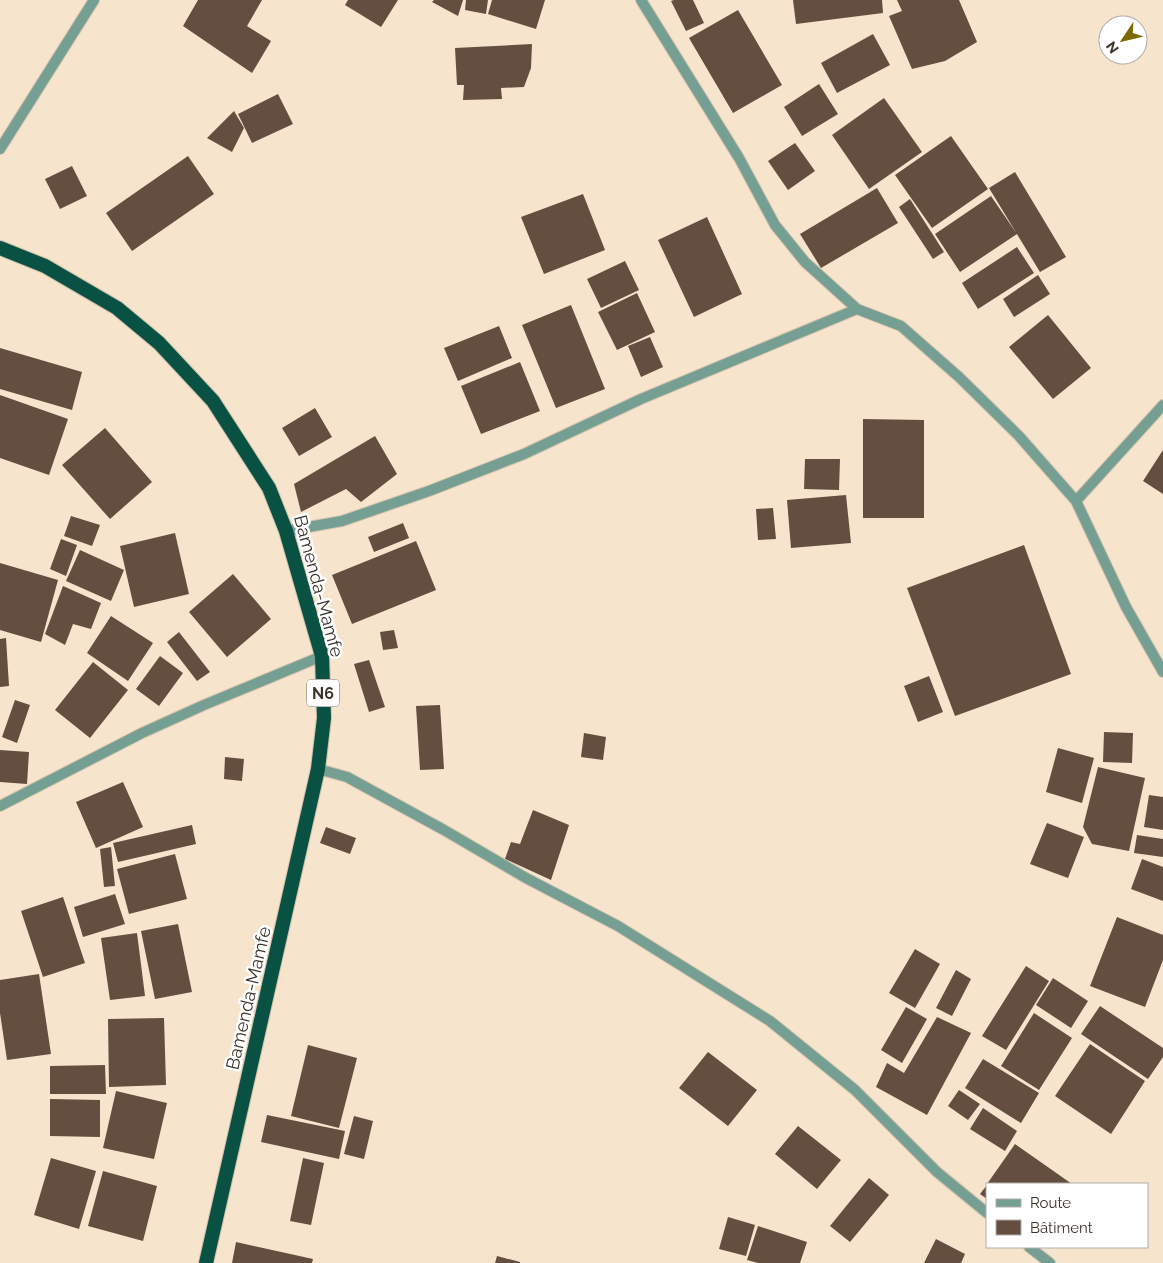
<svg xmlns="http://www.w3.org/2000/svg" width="1163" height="1263" viewBox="0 0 1163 1263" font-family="Raleway,sans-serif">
  <rect width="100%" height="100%" fill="#f6e4cd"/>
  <path fill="#644e40" d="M 198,0 L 262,0 L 247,26 L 271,41 L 252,73 L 183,26 Z
    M 348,0 L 398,0 L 381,27 L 345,5 Z
    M 434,0 L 463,0 L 458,16 L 432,2 Z
    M 466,0 L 488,0 L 486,14 L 465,10 Z
    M 492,0 L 545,0 L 536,29 L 488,14 Z
    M 674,0 L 693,0 L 704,23 L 686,31 L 671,1 Z
    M 793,0 L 882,0 L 883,13 L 796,24 Z
    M 897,0 L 959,0 L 977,42 L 945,61 L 912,69 L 889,16 L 902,11 Z
    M 738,10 L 782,85 L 733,113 L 689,38 Z
    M 873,34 L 890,65 L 837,93 L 821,63 Z
    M 532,44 L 531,68 L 524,87 L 501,88 L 502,99 L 463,100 L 464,85 L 457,85 L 455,48 Z
    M 819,84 L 838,114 L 802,136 L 784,107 Z
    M 278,94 L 293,124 L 252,143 L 238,114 Z
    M 884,98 L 922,152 L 869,189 L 832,135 Z
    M 234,111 L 244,128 L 232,152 L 207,138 Z
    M 951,136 L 988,189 L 932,228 L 895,175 Z
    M 795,143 L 815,171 L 788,190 L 768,161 Z
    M 188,156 L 214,194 L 132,251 L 106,213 Z
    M 72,166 L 87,196 L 60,209 L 45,179 Z
    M 1015,172 L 1066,257 L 1040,272 L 989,188 Z
    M 877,188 L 898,223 L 821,268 L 800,234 Z
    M 583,194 L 605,250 L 544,274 L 521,217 Z
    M 991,196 L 1017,234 L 960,272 L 935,234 Z
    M 910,199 L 944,252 L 933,259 L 899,207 Z
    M 707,217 L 742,294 L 694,317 L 658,240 Z
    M 1017,247 L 1034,273 L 978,309 L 962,283 Z
    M 625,261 L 639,290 L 601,308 L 587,279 Z
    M 1038,275 L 1050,294 L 1014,317 L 1003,299 Z
    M 637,293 L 655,332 L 617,350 L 598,312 Z
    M 571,305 L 605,389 L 556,408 L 522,325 Z
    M 1048,315 L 1091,368 L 1053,399 L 1009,347 Z
    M 499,326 L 512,358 L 458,381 L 444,348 Z
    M 650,337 L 663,367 L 641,377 L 628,346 Z
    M 0,348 L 82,372 L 72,410 L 0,389 Z
    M 520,362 L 540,411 L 481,434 L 461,386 Z
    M 0,395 L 68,419 L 49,475 L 0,458 Z
    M 315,408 L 332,437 L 299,456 L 282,428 Z
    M 863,419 L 924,420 L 924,518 L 863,518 Z
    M 105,428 L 152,482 L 110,519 L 62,465 Z
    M 375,436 L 397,474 L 361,502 L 346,489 L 301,512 L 294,484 Z
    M 1163,450 L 1163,494 L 1143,481 Z
    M 805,459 L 840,459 L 839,490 L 804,489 Z
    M 846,495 L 851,543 L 791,548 L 787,500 Z
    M 773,508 L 776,539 L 758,540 L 756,509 Z
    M 71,516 L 100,525 L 92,546 L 64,536 Z
    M 403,523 L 409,538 L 374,552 L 368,537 Z
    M 175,533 L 189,594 L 134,607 L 120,546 Z
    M 61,539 L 77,545 L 66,576 L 50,569 Z
    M 416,541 L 436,590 L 352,624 L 332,575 Z
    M 1024,545 L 1071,674 L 955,716 L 907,588 Z
    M 80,550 L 124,570 L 111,601 L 66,581 Z
    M 0,563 L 58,580 L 41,642 L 0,630 Z
    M 233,574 L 271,619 L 227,657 L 189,612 Z
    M 63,586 L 101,603 L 91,629 L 73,624 L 65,645 L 45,634 Z
    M 111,616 L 153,643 L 128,681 L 87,653 Z
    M 394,630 L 398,648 L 383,650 L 380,632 Z
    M 179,632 L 210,672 L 197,681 L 167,642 Z
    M 6,638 L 9,686 L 0,687 L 0,639 Z
    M 160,656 L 183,673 L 159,706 L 136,689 Z
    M 369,660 L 385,707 L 369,712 L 354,664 Z
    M 93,662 L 128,690 L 90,738 L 55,710 Z
    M 929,676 L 943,712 L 918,722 L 904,686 Z
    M 15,700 L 30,705 L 17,743 L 2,737 Z
    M 440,705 L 444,769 L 420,770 L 416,706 Z
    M 1104,732 L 1133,733 L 1132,763 L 1103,762 Z
    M 584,733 L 606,737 L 603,760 L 581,757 Z
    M 1058,748 L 1094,758 L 1082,803 L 1046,792 Z
    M 0,750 L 29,752 L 27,784 L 0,782 Z
    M 225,757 L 244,759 L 242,781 L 224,779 Z
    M 1098,767 L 1145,778 L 1129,851 L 1092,844 L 1083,827 Z
    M 123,782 L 143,827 L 96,848 L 76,802 Z
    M 1149,795 L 1163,797 L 1163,830 L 1144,827 Z
    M 533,810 L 569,825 L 551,880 L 505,859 L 511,842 L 520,844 Z
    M 1047,823 L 1084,837 L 1068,878 L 1030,864 Z
    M 192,825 L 196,844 L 118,862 L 113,843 Z
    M 326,827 L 356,838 L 350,854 L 320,843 Z
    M 1137,835 L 1163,839 L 1163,857 L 1134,853 Z
    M 111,847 L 115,886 L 104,887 L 100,849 Z
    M 175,854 L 187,899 L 129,914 L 117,869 Z
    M 1142,859 L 1163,867 L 1163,901 L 1131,889 Z
    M 115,894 L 125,924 L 83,937 L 74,907 Z
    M 63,897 L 85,963 L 43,977 L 21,911 Z
    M 1117,917 L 1163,935 L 1163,960 L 1145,1007 L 1090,986 Z
    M 178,924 L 192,992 L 155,999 L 141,931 Z
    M 137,933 L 145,996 L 110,1000 L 101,938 Z
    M 915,949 L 940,964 L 915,1008 L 889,993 Z
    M 1026,966 L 1049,981 L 1006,1050 L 982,1036 Z
    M 956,970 L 971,979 L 952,1016 L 936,1008 Z
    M 39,974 L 51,1054 L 7,1060 L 0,1013 L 0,980 Z
    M 1053,978 L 1088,1001 L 1071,1028 L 1036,1005 Z
    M 1100,1006 L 1163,1048 L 1163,1057 L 1148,1079 L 1081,1034 Z
    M 906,1007 L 927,1019 L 902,1063 L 881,1050 Z
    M 1034,1013 L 1072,1038 L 1039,1090 L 1001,1066 Z
    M 937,1017 L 971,1033 L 927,1115 L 876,1087 L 887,1063 L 904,1073 Z
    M 164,1018 L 166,1085 L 109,1087 L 108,1019 Z
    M 1090,1044 L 1145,1081 L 1111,1134 L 1055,1096 Z
    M 308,1045 L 357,1058 L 339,1128 L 291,1116 Z
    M 708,1052 L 757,1090 L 728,1126 L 679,1088 Z
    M 983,1059 L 1039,1093 L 1021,1123 L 965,1088 Z
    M 105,1065 L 106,1094 L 50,1094 L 50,1066 Z
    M 959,1090 L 980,1104 L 968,1120 L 948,1106 Z
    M 116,1091 L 167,1103 L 154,1159 L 103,1148 Z
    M 50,1099 L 100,1100 L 100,1137 L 50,1136 Z
    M 983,1108 L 1017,1131 L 1005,1151 L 970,1129 Z
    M 267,1115 L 345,1131 L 339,1159 L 261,1142 Z
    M 354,1116 L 373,1121 L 364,1159 L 344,1154 Z
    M 798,1126 L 841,1160 L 817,1189 L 775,1154 Z
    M 1015,1144 L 1072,1184 L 987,1184 Z
    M 51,1158 L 96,1171 L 79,1229 L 34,1215 Z
    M 303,1158 L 324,1163 L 311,1225 L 290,1221 Z
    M 103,1171 L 157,1186 L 143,1241 L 88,1226 Z
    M 869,1178 L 889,1195 L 850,1242 L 830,1226 Z
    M 987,1185 L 987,1199 L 980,1194 Z
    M 728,1217 L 755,1225 L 746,1256 L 719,1249 Z
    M 758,1226 L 807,1242 L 800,1263 L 758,1263 L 747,1260 Z
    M 936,1239 L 965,1254 L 961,1263 L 924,1263 Z
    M 236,1242 L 313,1259 L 312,1263 L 232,1263 Z
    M 497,1256 L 520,1262 L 520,1263 L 495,1263 Z"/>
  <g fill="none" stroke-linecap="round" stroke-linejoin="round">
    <defs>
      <path id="minor" d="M 641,0 L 739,158 L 775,225 L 805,262 L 857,309
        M 0,149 L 94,0
        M 1076,501 L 1163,405
        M 286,531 L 342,521 L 429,491 L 524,454 L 641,399 L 857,309 L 901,326 L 959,377 L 1019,436 L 1076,501 L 1126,607 L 1163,672
        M 318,769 L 347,777 L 444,830 L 526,878 L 618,926 L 770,1021 L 855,1090 L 937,1172 L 987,1213
        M 0,806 L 142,733 L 204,705 L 322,656
        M 1029,1247 L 1050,1263"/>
      <path id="trunk" d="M 0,248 L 45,266 L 117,308 L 159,343 L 213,401 L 269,488 L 286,531 L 322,656 L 324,718 L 318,769 L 206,1263"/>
    </defs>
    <use href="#minor" stroke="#d0c1ac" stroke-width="12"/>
    <use href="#trunk" stroke="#d0c1ac" stroke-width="16"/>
    <use href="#minor" stroke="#749f92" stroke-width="10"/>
    <use href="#trunk" stroke="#095142" stroke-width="14"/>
  </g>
  <g text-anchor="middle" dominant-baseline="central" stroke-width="5" stroke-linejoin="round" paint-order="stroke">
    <rect fill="#fff" stroke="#75706a" stroke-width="1" x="307" y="679.5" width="32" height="27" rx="4"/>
    <g font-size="16" font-weight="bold" fill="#3a332a">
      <text x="323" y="693">N6</text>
    </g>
    <g font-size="18" fill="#3a332a" stroke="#fff">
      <text transform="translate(319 586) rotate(75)">Bamenda-Mamfe</text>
      <text transform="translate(248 998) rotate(-77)">Bamenda-Mamfe</text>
    </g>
  </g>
  <rect x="986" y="1183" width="162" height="65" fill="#ffffff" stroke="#b0adaa"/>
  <rect x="996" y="1199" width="25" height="8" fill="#749f92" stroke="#b0adaa"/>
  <text x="1030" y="1208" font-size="15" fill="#3a332a">Route</text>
  <rect x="996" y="1220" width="25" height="15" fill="#644e40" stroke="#b0adaa"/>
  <text x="1030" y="1233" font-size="15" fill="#3a332a">Bâtiment</text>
  <g transform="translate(1123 40) rotate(235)"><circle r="24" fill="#ffffff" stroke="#b0adaa"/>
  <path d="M0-4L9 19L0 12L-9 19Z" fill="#7c6900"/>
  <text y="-8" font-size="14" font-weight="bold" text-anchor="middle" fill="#3a332a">N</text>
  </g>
</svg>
